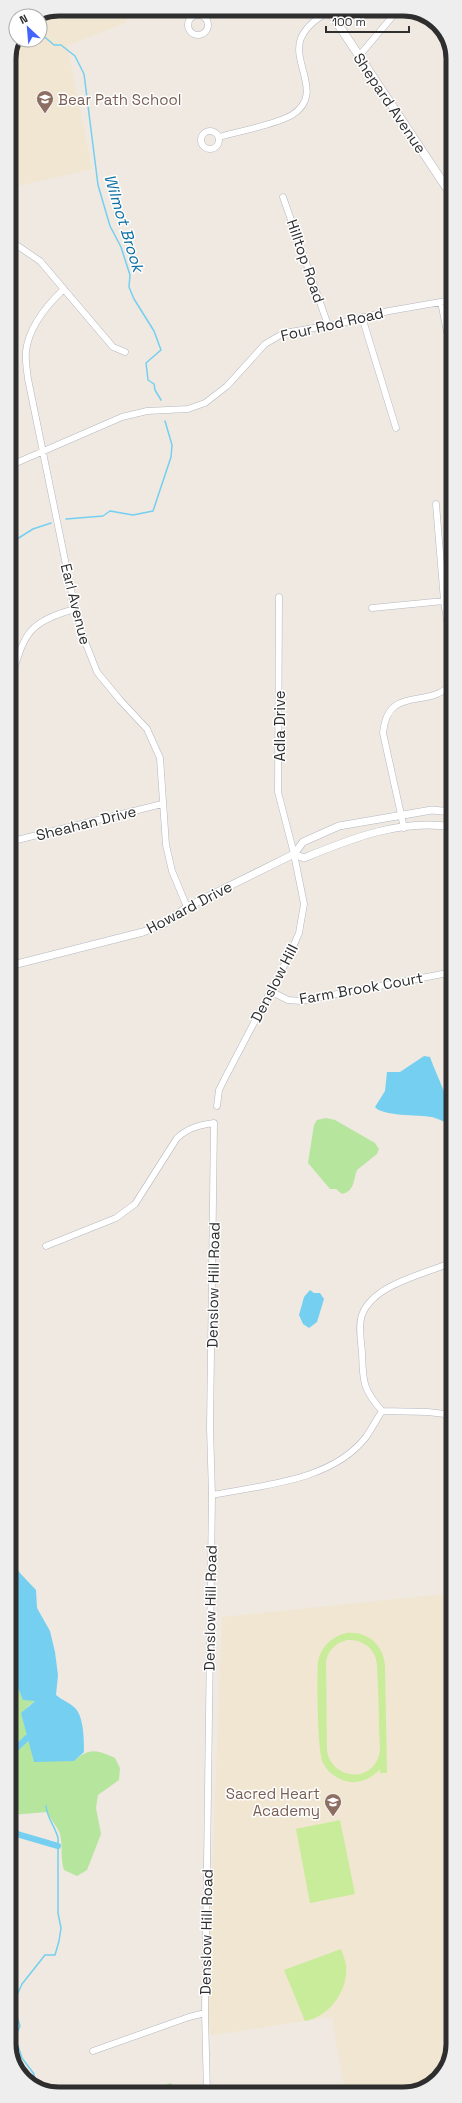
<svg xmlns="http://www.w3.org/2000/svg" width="462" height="2103" viewBox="0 0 462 2103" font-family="'Space Grotesk',sans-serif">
  <rect width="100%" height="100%" fill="#efe9e1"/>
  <path fill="#f0e6d1" d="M 59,9 L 125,9 L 127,22 L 67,46 L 92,169 L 9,188 L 9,59 L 17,40 L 40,40 L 40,17 Z
    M 453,1593 L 453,2044 L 441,2077 L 413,2093 L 345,2093 L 332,2017 L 206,2036 L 222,1617 Z"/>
  <path fill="#b6e59e" d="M 326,1118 L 335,1120 L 375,1143 L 379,1149 L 377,1154 L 357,1170 C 353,1180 355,1191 342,1194 L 336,1189 L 330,1189 L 308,1163 L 314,1125 L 317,1120 Z
    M 10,1666 C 13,1678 18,1688 23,1700 L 36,1700 L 27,1707 L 74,1761 C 90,1747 97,1750 115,1758 L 120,1768 L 119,1780 L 98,1795 L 96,1808 L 101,1834 L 87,1870 L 77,1876 L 64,1870 C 60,1858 63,1846 60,1834 C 59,1829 51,1820 47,1812 L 11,1815 L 20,1833 L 15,1840 L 10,1842 Z
    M 171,2083 L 173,2087 L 183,2086 L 193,2094 L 144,2094 L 149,2090 Z"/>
  <path fill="#c9ec9a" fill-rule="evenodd" d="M 346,1633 C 367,1631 383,1644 385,1665 L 387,1773 L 380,1773 L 380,1769 C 372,1778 362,1783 350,1782 C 338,1780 328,1773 323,1763 C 317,1749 317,1679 318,1661 C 322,1646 331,1637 346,1633 ZM 347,1640 C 363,1639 376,1649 377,1665 C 378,1686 379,1707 379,1728 C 379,1736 381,1747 379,1755 C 371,1785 330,1778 327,1750 L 326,1661 C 329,1649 336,1643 347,1640 Z
    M 340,1820 L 355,1894 L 310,1903 L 296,1829 Z
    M 341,1949 C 343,1954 345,1960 346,1965 C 349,1990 329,2017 305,2021 L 284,1970 Z"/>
  <path fill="#75cff0" d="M 424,1056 L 430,1057 L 433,1065 L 453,1113 L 453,1124 C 446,1123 439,1119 432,1117 C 419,1115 381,1116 375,1107 L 385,1091 L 387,1072 L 400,1072 Z
    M 310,1290 L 314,1293 L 320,1293 L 324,1299 L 317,1322 L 309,1328 L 303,1324 L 299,1315 L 304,1297 Z
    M 10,1548 L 19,1572 L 36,1590 L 37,1608 L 50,1631 L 55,1652 L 58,1675 L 56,1695 C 62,1700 70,1703 75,1708 C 84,1717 84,1740 84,1752 L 74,1761 L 34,1762 L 21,1713 L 35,1701 L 23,1700 C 18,1688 13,1678 10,1666 Z"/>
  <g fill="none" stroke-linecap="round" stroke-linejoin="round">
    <path stroke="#75cff0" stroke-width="1.5" d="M 40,33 L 54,45 L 61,45 L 75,56 L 84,74 L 98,185 L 110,226 L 121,247 L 130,275 L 129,287 L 134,299 L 154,331 L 161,350 L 146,363 L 148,380 L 154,384 L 155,390 L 161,400
      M 66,519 L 103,516 L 110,511 L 133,515 L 153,511 L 171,457 L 172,445 L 165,421
      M 9,544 L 33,529 L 51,523
      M 34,2085 L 34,2074 L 22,2058 L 15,2037 L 20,2026 L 13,2004 L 22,1984 L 45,1955 L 55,1955 L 59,1941 L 61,1928 L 58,1913 L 58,1838 C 55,1826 47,1818 46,1806"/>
    <path stroke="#75cff0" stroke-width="6" d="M 10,1754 L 27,1738 L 34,1736
      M 10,1832 L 58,1846"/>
    <defs>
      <path id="minor" d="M188 25a10 10 0 1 1 20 0a10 10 0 1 1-20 0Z
        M 359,56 L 392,17 L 395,9
        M201 140a9 9 0 1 1 18 0a9 9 0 1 1-18 0Z
        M 219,137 C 239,131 275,125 292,115 C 325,94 291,64 301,38 C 307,25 318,18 329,11
        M 283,197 L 328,325
        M 9,240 L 40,261 L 113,347 L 125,352
        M 64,289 C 47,305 29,326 26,351 C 25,360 27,370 28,379 L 75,609 L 84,639 L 97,672 L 120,700 L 147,729 L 160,758 L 166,845 L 172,871 L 187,907
        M 441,302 L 452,357
        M 362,317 L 396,428
        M 9,466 L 122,417 L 147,411 L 188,409 L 205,403 L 227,386 L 265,344 L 284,333 L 338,324 L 389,311 L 452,300
        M 436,504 L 444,601 L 449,633 L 452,640
        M 372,608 L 444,601
        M 9,684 C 25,637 23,623 75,609
        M 404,828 L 383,733 C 388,683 429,711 452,683
        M 9,842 L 162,804
        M 270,991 L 288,1000 L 301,1001 L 453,972
        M 217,1106 L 219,1090 L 225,1078 L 289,956 L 299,933 L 304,904 L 294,854 L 278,792 L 279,597
        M 46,1246 L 116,1218 L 135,1204 L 177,1138 C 188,1128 199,1125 214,1123 L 210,1428 L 212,1495 L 205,2013 L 207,2094
        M 382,1411 L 428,1412 L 453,1415
        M 212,1495 C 263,1485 332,1481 366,1437 C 372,1428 377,1419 382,1411 C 362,1388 363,1381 362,1352 C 361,1341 358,1326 362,1315 C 373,1284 425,1274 453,1262
        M 93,2051 L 189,2017 L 205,2013"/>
      <path id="tertiary" d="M 294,854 L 304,858 C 350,839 402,818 452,827
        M 9,966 L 143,932 L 164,924 L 187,907 L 294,854 L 303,842 L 339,826 L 432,810 L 452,812"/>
      <path id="secondary" d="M 328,9 L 452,196"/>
    </defs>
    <use href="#minor" stroke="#b4b7c1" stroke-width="7"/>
    <use href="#tertiary" stroke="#b4b7c1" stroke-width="8"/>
    <use href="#secondary" stroke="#b4b7c1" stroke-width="9"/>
    <use href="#minor" stroke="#fff" stroke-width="6"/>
    <use href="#tertiary" stroke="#fff" stroke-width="7"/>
    <use href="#secondary" stroke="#fff" stroke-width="8"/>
  </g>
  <defs>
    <symbol id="school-pin" viewBox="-11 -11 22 30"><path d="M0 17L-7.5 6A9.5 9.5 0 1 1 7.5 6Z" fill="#8d6e63" stroke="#fff"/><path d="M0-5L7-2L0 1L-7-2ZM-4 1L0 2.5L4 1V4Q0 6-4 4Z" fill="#fff"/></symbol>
  </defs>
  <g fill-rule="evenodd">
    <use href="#school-pin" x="35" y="89" width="20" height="27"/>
    <use href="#school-pin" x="323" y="1792" width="20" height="27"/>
  </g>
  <g text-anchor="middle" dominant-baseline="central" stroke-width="3" stroke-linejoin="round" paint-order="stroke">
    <g font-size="15" fill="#785e54" stroke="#fff" text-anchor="start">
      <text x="58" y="99">Bear Path School</text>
      <text x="320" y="1793" text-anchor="end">Sacred Heart<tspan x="320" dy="17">Academy</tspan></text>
    </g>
    <g font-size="15" fill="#2e2e2e" stroke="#fff">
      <text transform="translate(390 103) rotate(56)">Shepard Avenue</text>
      <text transform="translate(306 261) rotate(71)">Hilltop Road</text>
      <text transform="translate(332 324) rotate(-13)">Four Rod Road</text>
      <text transform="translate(76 604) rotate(76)">Earl Avenue</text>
      <text transform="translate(279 726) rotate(-90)">Adla Drive</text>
      <text transform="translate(86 823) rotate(-14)">Sheahan Drive</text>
      <text transform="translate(189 907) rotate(-28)">Howard Drive</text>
      <text transform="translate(274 983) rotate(-63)">Denslow Hill</text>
      <text transform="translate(361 988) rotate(-10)">Farm Brook Court</text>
      <text transform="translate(213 1285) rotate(-89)">Denslow Hill Road</text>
      <text transform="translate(210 1608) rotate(-89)">Denslow Hill Road</text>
      <text transform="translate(206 1932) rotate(-89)">Denslow Hill Road</text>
    </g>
    <g font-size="16" font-style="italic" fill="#0d6fa3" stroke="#fff">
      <text transform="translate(124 223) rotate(73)">Wilmot Brook</text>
    </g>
  </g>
  <path d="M0 0H462V2103H0ZM59 16H403A43 43 0 0 1 446 59V2044A43 43 0 0 1 403 2087H59A43 43 0 0 1 16 2044V59A43 43 0 0 1 59 16Z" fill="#eee" fill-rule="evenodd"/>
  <path fill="none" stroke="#2e2e2e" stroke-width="5" d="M59 16H403A43 43 0 0 1 446 59V2044A43 43 0 0 1 403 2087H59A43 43 0 0 1 16 2044V59A43 43 0 0 1 59 16Z"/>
  <g transform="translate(28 28) rotate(334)"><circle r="19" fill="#ffffff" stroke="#ababab"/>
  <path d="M0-3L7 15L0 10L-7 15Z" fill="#4264fb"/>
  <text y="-6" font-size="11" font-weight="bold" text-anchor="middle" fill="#2e2e2e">N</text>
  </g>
  <path d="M326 26v6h83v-6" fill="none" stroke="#2e2e2e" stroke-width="2"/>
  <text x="332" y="26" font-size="12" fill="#2e2e2e" stroke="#ffffff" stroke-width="3" paint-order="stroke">100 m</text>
</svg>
